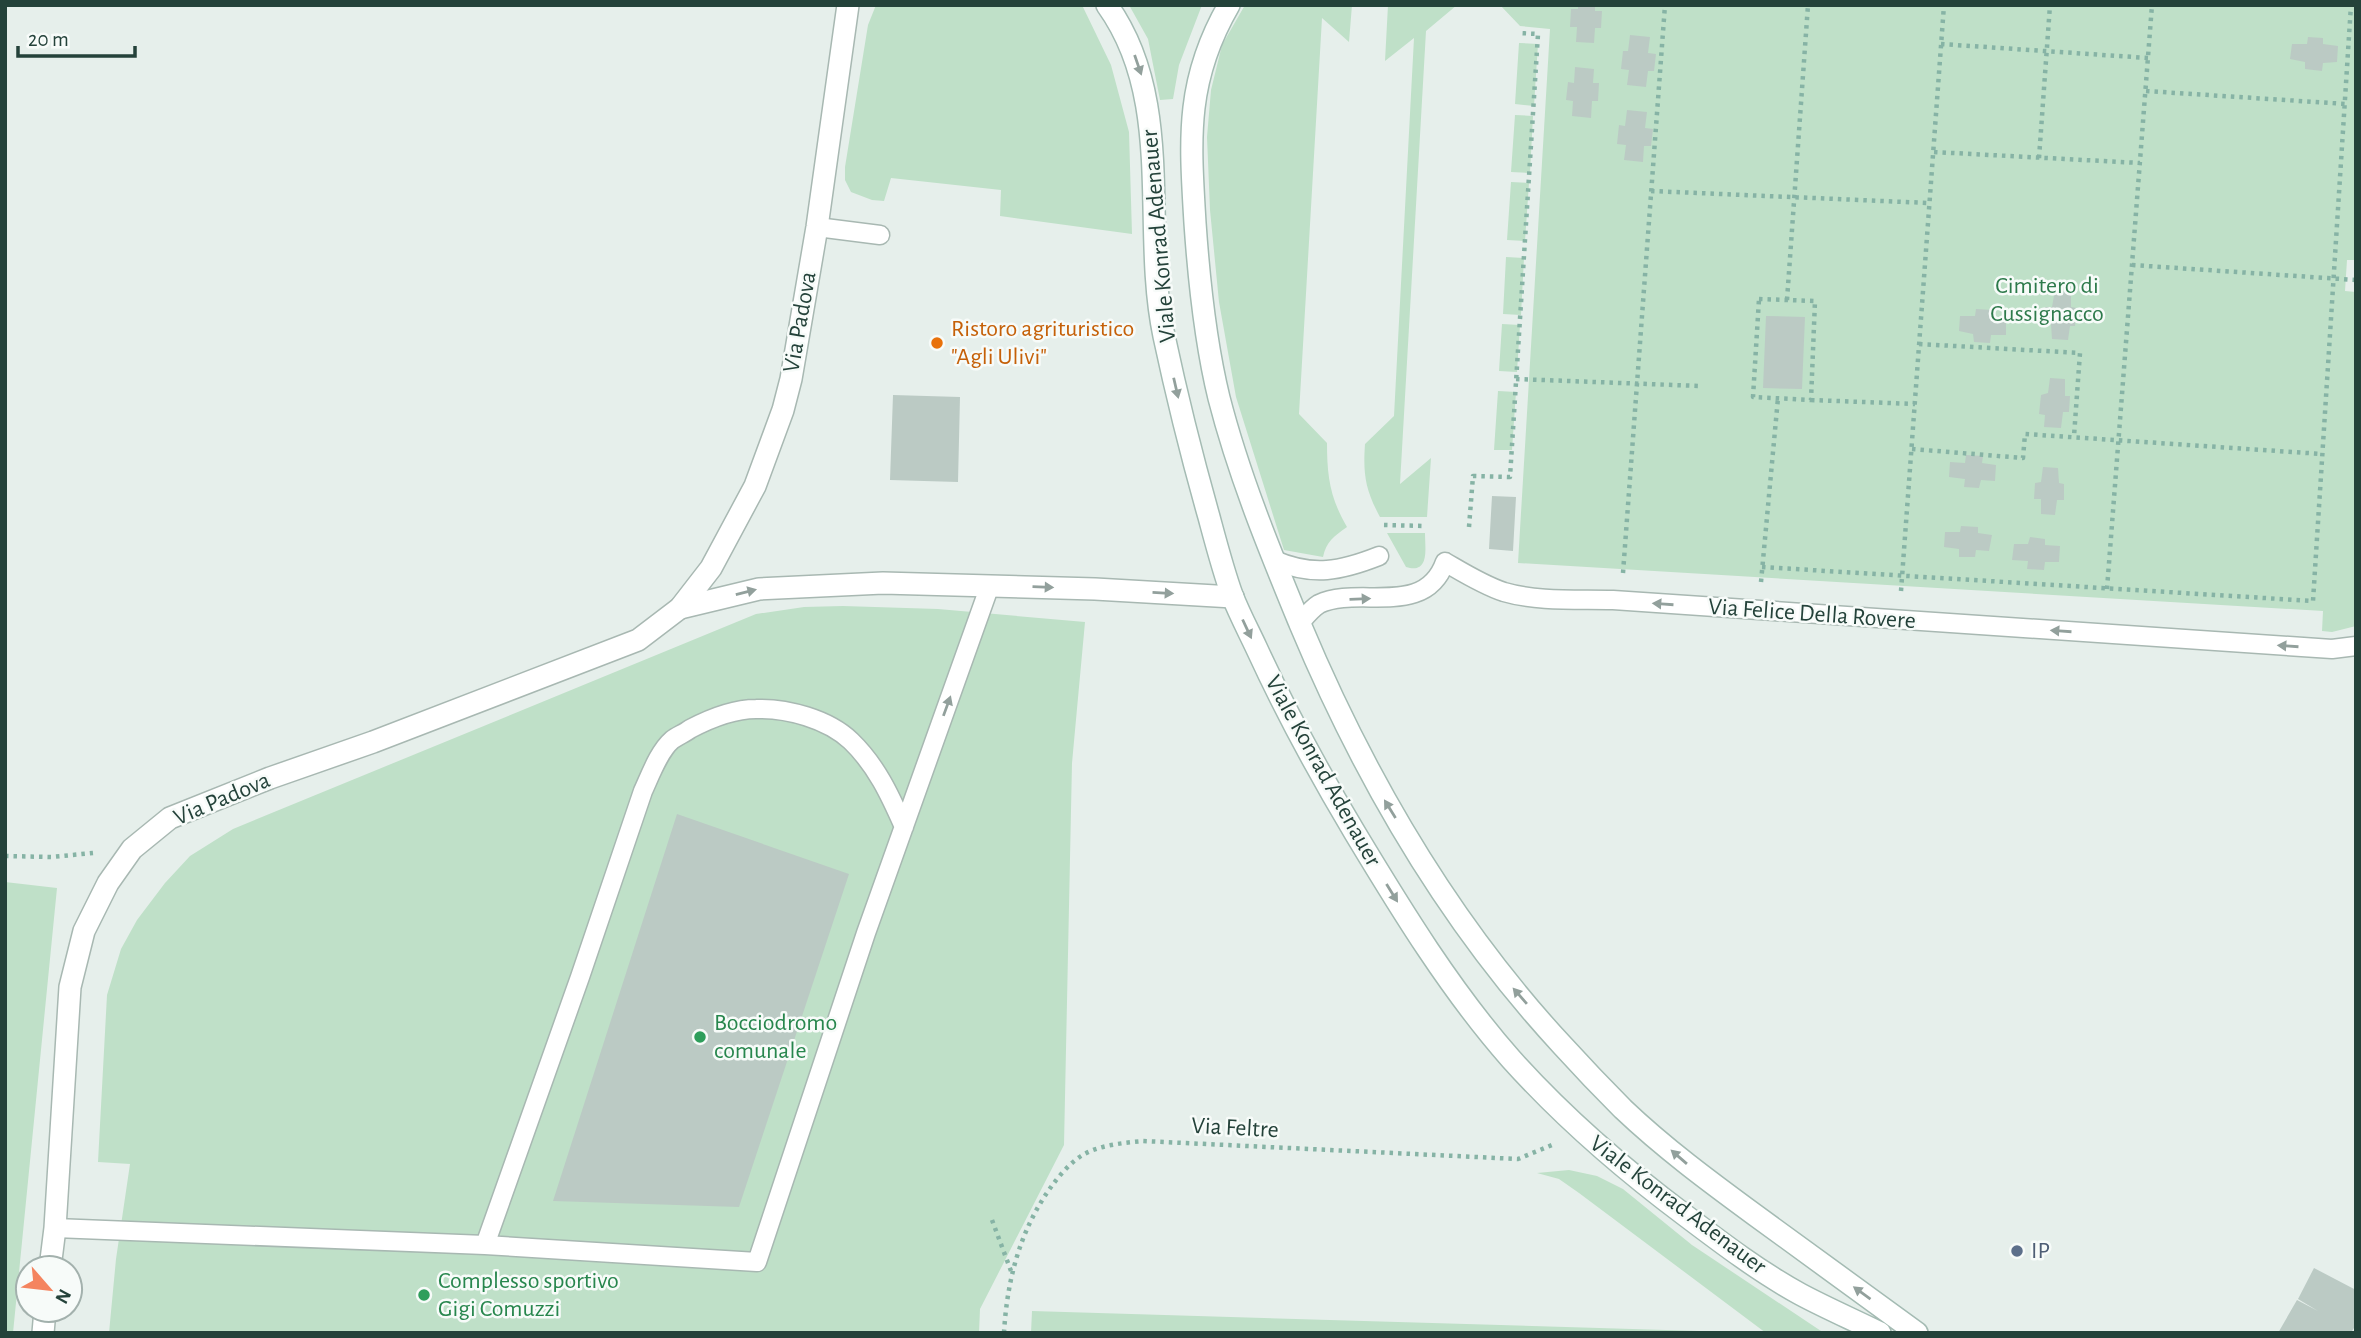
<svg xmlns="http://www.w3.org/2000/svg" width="2361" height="1338" viewBox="0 0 2361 1338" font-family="'Alegreya Sans',sans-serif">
  <rect width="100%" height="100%" fill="#e6efeb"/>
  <path fill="#bfe0c8" d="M 876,5 L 1082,5 L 1111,65 L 1129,132 L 1132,234 L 1000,216 L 1001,190 L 891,178 L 884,201 L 872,200 L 851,192 L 845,180 L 845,167 L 868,25 Z
    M 1129,5 L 1202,5 L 1179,65 L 1173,99 L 1160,100 L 1148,39 Z
    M 1245,5 L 1352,5 L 1349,42 L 1322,18 L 1299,414 L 1327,443 C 1327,476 1330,498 1347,527 C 1334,536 1326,542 1323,557 L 1284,550 L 1236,397 L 1219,302 L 1210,210 L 1207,137 L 1211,90 L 1222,45 Z
    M 1388,5 L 1457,5 L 1426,31 L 1400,484 L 1431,458 L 1427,517 L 1380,517 C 1365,489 1363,474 1365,444 L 1394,416 L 1414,38 L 1385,61 Z
    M 1500,5 L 2356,5 L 2356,260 L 2347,260 L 2345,291 L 2356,292 L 2356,626 L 2332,632 L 2322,631 L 2323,611 L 1518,563 L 1550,29 L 1520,26 Z
    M 1519,43 L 1538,44 L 1534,106 L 1515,104 Z
    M 1515,115 L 1533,116 L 1530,173 L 1511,172 Z
    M 1511,182 L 1529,183 L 1525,241 L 1507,240 Z
    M 1506,257 L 1524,258 L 1521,315 L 1503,314 Z
    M 1502,324 L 1520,325 L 1517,372 L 1499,371 Z
    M 1498,391 L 1516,392 L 1512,450 L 1494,450 Z
    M 1387,533 L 1425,533 C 1425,549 1430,574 1406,567 Z
    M 843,606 L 938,609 L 1085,622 L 1072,763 L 1064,1145 L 980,1309 L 979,1333 L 109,1333 L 116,1259 L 130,1164 L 98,1162 L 107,995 L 121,949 L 137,920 L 165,883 L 190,856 L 233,829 L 756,614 L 804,607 Z
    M 5,882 L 57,888 L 13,1333 L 5,1333 Z
    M 1569,1170 L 1597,1176 L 1623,1189 L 1692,1245 L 1824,1333 L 1031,1333 L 1032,1311 L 1766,1333 L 1579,1193 L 1559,1179 L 1537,1173 Z"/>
  <path fill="#bbcac4" d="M 1578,5 L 1595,5 L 1595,11 L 1602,11 L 1601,28 L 1595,28 L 1594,43 L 1576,42 L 1577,27 L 1570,27 L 1571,9 L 1578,9 Z
    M 1630,35 L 1650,37 L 1648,53 L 1656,54 L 1654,71 L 1648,71 L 1646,87 L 1627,85 L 1629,70 L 1621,69 L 1623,51 L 1628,51 Z
    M 2308,37 L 2323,38 L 2323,44 L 2338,46 L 2337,62 L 2323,63 L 2322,71 L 2305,69 L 2305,62 L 2290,59 L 2292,44 L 2307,44 Z
    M 1575,67 L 1594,69 L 1593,83 L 1599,83 L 1598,101 L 1592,101 L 1591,118 L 1572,116 L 1573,101 L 1566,100 L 1568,82 L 1574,83 Z
    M 1627,110 L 1647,112 L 1645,128 L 1653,129 L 1651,146 L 1644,146 L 1643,162 L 1624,160 L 1626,145 L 1617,144 L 1619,125 L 1625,126 Z
    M 2055,290 L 2071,292 L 2071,307 L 2076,308 L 2075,326 L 2070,326 L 2068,340 L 2052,339 L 2051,324 L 2044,323 L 2045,307 L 2052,307 Z
    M 1976,309 L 1992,310 L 1992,317 L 2006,318 L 2006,335 L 1991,335 L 1990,343 L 1974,342 L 1973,334 L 1959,331 L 1960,316 L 1975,316 Z
    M 1766,316 L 1805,317 L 1802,389 L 1763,388 Z
    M 2050,378 L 2065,379 L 2065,396 L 2070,396 L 2069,412 L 2063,412 L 2061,428 L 2044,427 L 2045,415 L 2039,414 L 2041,395 L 2048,393 Z
    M 893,395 L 960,397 L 958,482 L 890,480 Z
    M 1966,455 L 1983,456 L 1982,463 L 1996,465 L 1995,481 L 1981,480 L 1979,488 L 1964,487 L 1965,479 L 1949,477 L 1950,462 L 1965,463 Z
    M 2043,467 L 2058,468 L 2059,483 L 2064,484 L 2064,500 L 2057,500 L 2055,515 L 2041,514 L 2041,499 L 2034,499 L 2035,483 L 2041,482 Z
    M 1492,496 L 1516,497 L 1513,551 L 1489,549 Z
    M 1961,526 L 1978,527 L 1978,533 L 1992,535 L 1989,551 L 1976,550 L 1975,557 L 1959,557 L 1959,549 L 1944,547 L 1945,532 L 1960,532 Z
    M 2030,537 L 2045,539 L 2045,545 L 2060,546 L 2059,562 L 2045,562 L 2044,570 L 2027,569 L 2028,561 L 2012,560 L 2014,544 L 2028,544 Z
    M 677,814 L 849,874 L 739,1207 L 553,1201 Z
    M 2314,1268 L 2356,1290 L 2356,1325 L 2352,1331 L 2278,1333 L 2297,1300 L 2318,1311 L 2298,1299 Z"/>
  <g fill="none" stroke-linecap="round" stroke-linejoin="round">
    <defs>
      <path id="service" d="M 817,227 L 880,235
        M 1274,560 C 1313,577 1341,571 1379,556
        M 1300,623 C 1306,616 1311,609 1319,604 C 1358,585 1425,619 1445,562 C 1464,573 1483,585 1504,592 C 1538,602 1578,599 1613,600 L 2332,649 L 2356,646
        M 55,1228 L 485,1245 L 757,1262 L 866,933 L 990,585
        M 485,1245 L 580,977 L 643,791 C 650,776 659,751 672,740 C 677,736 685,733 690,729 C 709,719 734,709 756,709 C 787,708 828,719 851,741 C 876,765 890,795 904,827"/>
      <path id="minor" d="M 680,608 L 759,589 L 883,583 L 1095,589 L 1233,597"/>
      <path id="tertiary" d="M 50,1268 L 55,1228 L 70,987 L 84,931 L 108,883 L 132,849 L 170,818 L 270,778 L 373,742 L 638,640 L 680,608 L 711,568 L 755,486 L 783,410 L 791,379 L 817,227 L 848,5
        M 43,1333 L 45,1310"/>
      <path id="secondary" d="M 1107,5 C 1176,101 1141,227 1164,336 C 1177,397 1192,457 1209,517 C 1216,543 1223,570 1232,595 C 1239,613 1248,630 1256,647 C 1285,710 1319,773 1355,833 C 1402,911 1451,991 1511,1059 C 1564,1118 1623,1169 1686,1216 C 1723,1244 1760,1272 1800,1294 C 1826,1308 1854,1320 1880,1333
        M 1229,5 C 1185,81 1190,139 1195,223 C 1199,281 1205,341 1219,398 C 1239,476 1270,551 1300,624 C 1364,777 1449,923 1562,1045 C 1582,1067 1602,1088 1623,1109 C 1664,1148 1710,1182 1755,1215 C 1809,1254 1863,1294 1917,1333"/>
    </defs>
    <use href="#service" stroke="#a8b8b2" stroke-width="21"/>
    <use href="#minor" stroke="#a8b8b2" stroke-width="24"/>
    <use href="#tertiary" stroke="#a8b8b2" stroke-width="24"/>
    <use href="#secondary" stroke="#a4bbb3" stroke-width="24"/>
    <path stroke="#86b3a5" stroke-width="4.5" stroke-dasharray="3.5 5" stroke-linecap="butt" d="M 1941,44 L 2148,58
      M 2146,91 L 2346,104
      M 1934,152 L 2140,163
      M 2039,158 L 2050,5
      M 1651,191 L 1929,203
      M 2132,265 L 2356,280
      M 1759,299 L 1815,301 L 1811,400 L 1753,397 Z
      M 1787,300 L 1808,5
      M 1919,344 L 2080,353 L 2074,436
      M 1516,379 L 1700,386
      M 1811,400 L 1915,404
      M 1912,449 L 2023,458 L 2025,434 L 2322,454
      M 1384,525 L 1426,526
      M 1469,527 L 1473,476 L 1510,477 L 1538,34 L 1519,33
      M 1762,567 L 2313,601 L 2351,5
      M 1623,573 L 1665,5
      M 1761,582 L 1778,398
      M 2107,589 L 2152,5
      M 1901,591 L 1944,5
      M 5,856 L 51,857 L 93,853
      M 992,1220 L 1011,1271
      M 1004,1333 C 1007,1280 1020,1230 1051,1187 C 1059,1176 1069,1164 1081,1156 C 1098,1145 1123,1143 1143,1141 L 1518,1159 L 1552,1145"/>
    <use href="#service" stroke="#fff" stroke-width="18"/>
    <use href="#minor" stroke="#fff" stroke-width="21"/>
    <use href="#tertiary" stroke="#fff" stroke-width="21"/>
    <use href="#secondary" stroke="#fff" stroke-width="21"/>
  </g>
  <defs><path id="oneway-solid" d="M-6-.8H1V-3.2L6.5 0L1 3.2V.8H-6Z" transform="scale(1.75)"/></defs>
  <g fill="#92a09c">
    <use href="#oneway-solid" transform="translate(1138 65) rotate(71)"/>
    <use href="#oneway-solid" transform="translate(1176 388) rotate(77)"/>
    <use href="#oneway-solid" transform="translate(1043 587) rotate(2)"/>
    <use href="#oneway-solid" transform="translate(746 592) rotate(-14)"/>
    <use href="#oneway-solid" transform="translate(1163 593) rotate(3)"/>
    <use href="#oneway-solid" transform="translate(1360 599) rotate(-2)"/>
    <use href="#oneway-solid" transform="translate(1663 604) rotate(-176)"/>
    <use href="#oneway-solid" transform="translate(1247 629) rotate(65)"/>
    <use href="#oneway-solid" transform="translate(2061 631) rotate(-176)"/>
    <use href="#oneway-solid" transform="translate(2288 646) rotate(-176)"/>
    <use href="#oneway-solid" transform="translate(947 706) rotate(-70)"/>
    <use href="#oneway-solid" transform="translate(1390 809) rotate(-122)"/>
    <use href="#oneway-solid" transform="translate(1392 893) rotate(58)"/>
    <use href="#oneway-solid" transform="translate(1520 996) rotate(-131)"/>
    <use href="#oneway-solid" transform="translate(1679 1157) rotate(-139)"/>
    <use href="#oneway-solid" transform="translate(1862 1293) rotate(-144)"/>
  </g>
  <circle fill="#e8710a" stroke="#f7fbf9" stroke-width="2.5" cx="937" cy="343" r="7"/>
  <g fill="#2e9e5b" stroke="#f7fbf9" stroke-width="2.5">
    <circle cx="700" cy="1037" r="7"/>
    <circle cx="424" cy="1295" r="7"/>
  </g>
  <circle fill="#5c6f8a" stroke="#f7fbf9" stroke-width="2.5" cx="2017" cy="1251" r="7"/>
  <g text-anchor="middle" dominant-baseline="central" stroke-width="5" stroke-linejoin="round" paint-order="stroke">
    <g font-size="24" fill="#24423a" stroke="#f7fbf9">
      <text transform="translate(1159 236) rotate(-95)">Viale Konrad Adenauer</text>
      <text transform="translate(800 322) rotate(-80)">Via Padova</text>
      <text transform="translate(1812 614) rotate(4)">Via Felice Della Rovere</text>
      <text transform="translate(1323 771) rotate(61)">Viale Konrad Adenauer</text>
      <text transform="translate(222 799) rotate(-23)">Via Padova</text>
      <text transform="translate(1235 1128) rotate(3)">Via Feltre</text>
      <text transform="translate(1678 1205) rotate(37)">Viale Konrad Adenauer</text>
    </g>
    <g font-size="24" fill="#2d7a4b" stroke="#f7fbf9">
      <text x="2047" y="286">Cimitero di<tspan x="2047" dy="28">Cussignacco</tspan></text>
    </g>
    <g font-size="24" fill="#c56008" stroke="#f7fbf9" text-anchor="start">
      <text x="951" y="329">Ristoro agrituristico<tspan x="951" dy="28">"Agli Ulivi"</tspan></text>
    </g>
    <g font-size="24" fill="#27864d" stroke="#f7fbf9" text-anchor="start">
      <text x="714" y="1023">Bocciodromo<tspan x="714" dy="28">comunale</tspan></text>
      <text x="438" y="1281">Complesso sportivo<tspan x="438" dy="28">Gigi Comuzzi</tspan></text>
    </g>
    <g font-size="24" fill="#4e5e75" stroke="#f7fbf9" text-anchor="start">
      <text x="2031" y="1251">IP</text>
    </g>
  </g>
  <rect width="2361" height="1338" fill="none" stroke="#24423a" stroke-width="14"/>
  <g transform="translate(49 1289) rotate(118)"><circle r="33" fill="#f7fbf9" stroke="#a3b1ad" stroke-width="2"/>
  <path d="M0-5L12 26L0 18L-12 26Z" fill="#f4845f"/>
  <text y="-10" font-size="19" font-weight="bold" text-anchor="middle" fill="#24423a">N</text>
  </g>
  <path d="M18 46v10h117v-10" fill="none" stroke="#24423a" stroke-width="3.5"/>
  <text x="28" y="46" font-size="21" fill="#24423a" stroke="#f7fbf9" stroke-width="5" paint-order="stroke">20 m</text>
</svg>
